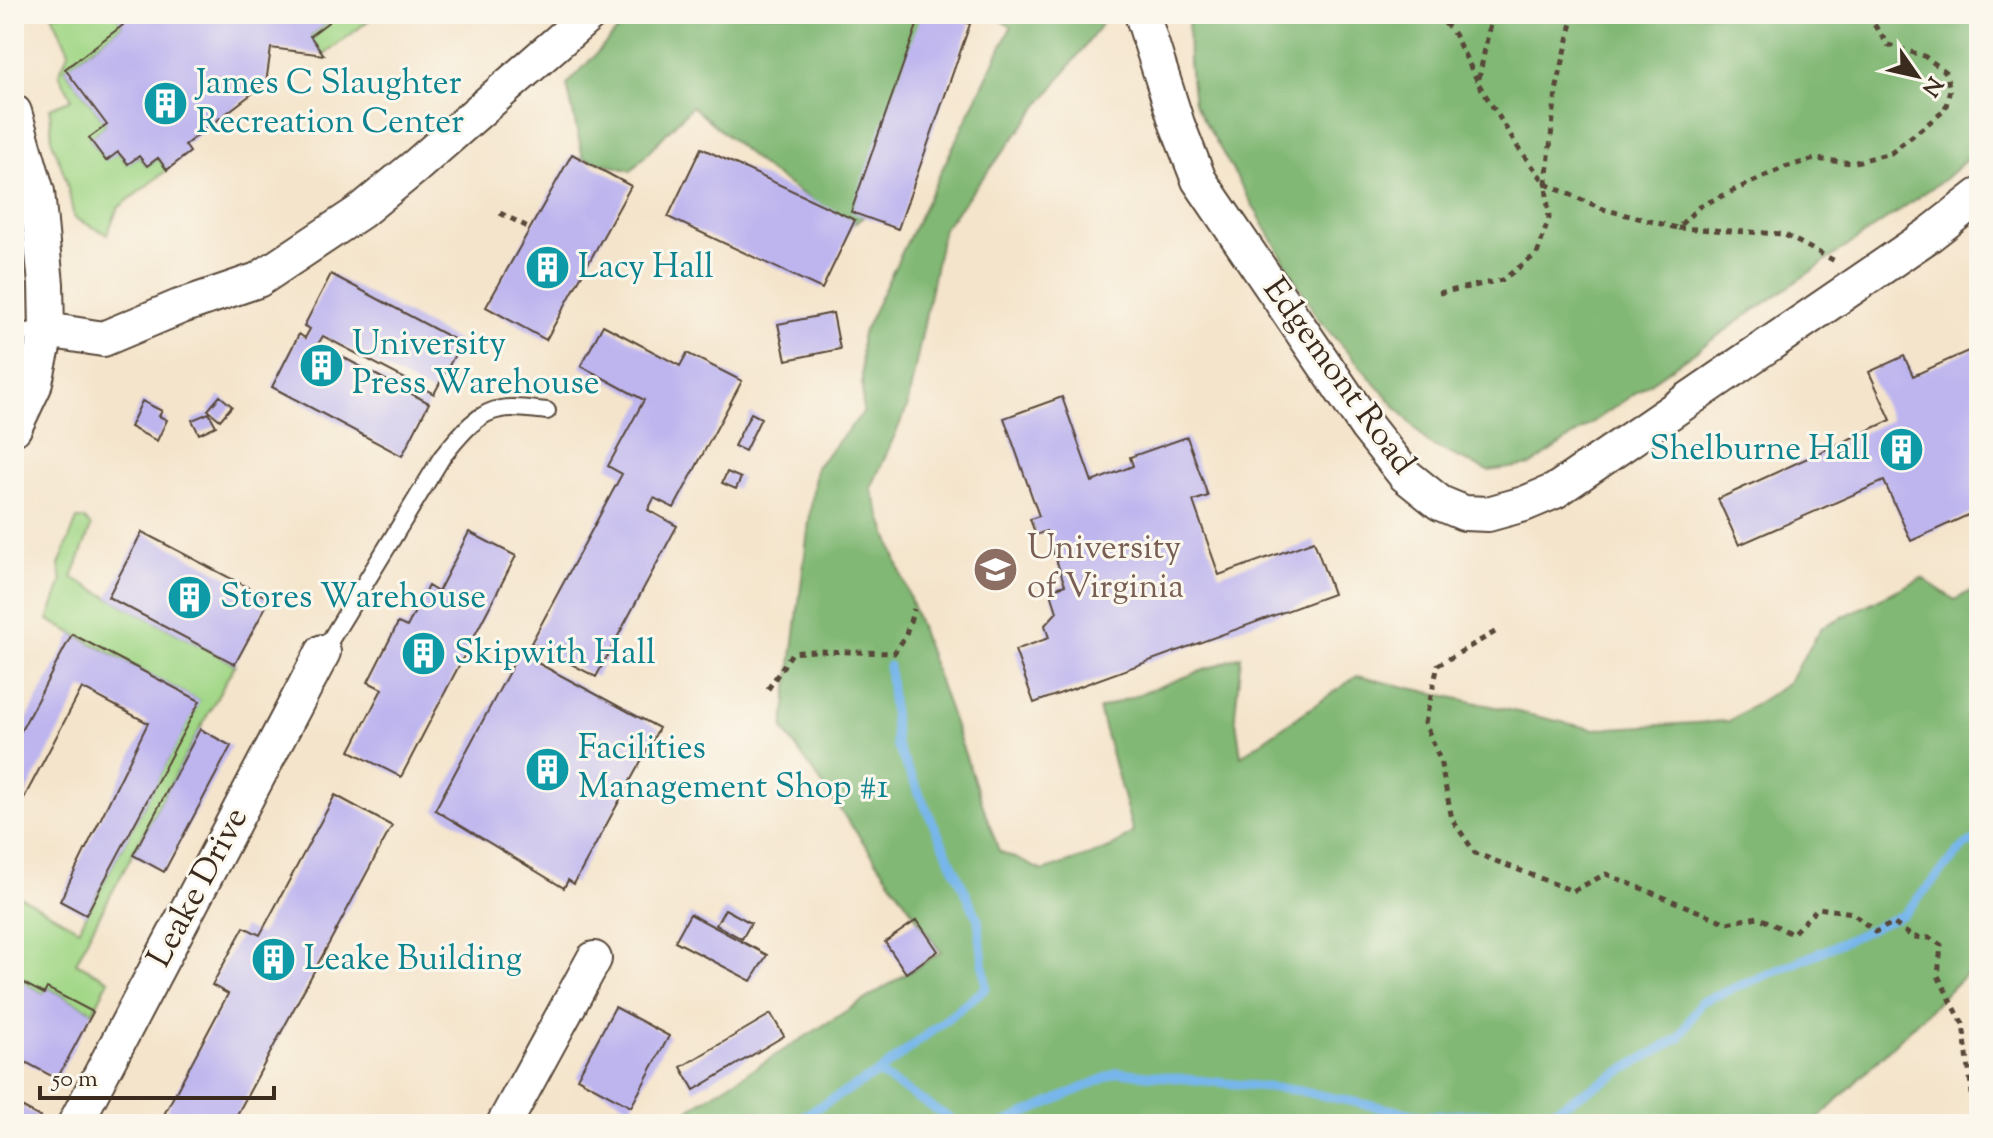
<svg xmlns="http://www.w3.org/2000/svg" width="1993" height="1138" viewBox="0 0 1993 1138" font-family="'Sorts Mill Goudy',serif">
  <rect width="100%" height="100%" fill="#fbf7ec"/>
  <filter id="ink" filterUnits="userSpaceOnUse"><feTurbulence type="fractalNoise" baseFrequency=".0125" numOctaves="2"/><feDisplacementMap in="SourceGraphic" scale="16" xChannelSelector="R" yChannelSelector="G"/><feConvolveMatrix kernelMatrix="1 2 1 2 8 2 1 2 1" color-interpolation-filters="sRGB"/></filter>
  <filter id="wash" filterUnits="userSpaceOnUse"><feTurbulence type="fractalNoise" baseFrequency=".006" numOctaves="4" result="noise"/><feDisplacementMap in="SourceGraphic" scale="32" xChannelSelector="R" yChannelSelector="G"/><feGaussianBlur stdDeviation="1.8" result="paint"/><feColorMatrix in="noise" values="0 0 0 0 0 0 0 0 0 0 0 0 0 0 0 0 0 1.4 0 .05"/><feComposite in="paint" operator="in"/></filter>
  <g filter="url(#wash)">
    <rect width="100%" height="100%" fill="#f4e4cb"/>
    <path fill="#a2d787" stroke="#6e8052" stroke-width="2" d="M 52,14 L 115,14 L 123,25 L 65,69 L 107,125 L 89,138 L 106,160 L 118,152 L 127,164 L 139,156 L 147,166 L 158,158 L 167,170 L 118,208 L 107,234 L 74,218 L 66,179 L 52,141 L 50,108 L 72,99 L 59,74 L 69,51 Z
      M 339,14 L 377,14 L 324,55 L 310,36 Z
      M 77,519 L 85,519 L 91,527 L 72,578 L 235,664 L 89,935 L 76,963 L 109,980 L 93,1012 L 48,988 L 44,994 L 14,978 L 14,893 L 79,929 L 199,701 L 48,620 L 62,581 L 59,565 Z"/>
    <path fill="#81b874" stroke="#5e7149" stroke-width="2" d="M 633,14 L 949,14 L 888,200 L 850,226 L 767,170 L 692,106 L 631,171 L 583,158 L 567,85 Z
      M 991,14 L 1108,14 L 1093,36 L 943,229 L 907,408 L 871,488 L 999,851 L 1043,871 L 1110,848 L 1133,832 L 1099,709 L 1241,656 L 1235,714 L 1241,756 L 1357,676 L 1593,729 L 1729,721 L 1787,684 L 1822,627 L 1922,578 L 1955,600 L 1979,586 L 1979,965 L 1973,967 L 1813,1124 L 675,1124 L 694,1106 L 941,952 L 783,729 L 816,467 L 863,413 L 861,337 L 1011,27 Z
      M 1188,14 L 1979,14 L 1979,148 L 1946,178 L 1531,465 L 1488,471 L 1429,444 L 1318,319 L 1194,103 L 1189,63 Z"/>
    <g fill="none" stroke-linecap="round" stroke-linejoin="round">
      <path stroke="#77b6eb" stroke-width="9" d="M 878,1073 L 959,1124
        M 789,1124 L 878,1073 L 986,988 L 978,919 L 896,744 L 889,666
        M 1002,1124 L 1118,1072 L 1295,1090 L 1423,1116 L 1552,1111 L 1679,1038 L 1701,1002 L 1821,952 L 1904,914 L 1964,846 L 1979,839"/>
    </g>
    <g id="blocks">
      <path fill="#beb5ee" d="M 115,14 L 339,14 L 310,36 L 324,55 L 271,48 L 266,83 L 185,145 L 190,152 L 167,170 L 158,158 L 147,166 L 139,156 L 128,164 L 118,152 L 106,161 L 89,138 L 107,125 L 65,69 L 123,25 Z
        M 921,14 L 942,14 L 970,24 L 898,229 L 851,212 Z
        M 701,148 L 855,220 L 822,289 L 668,217 Z
        M 572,154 L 631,186 L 546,340 L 486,307 Z
        M 331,274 L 461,343 L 434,394 L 323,336 L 318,344 L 429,403 L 402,456 L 272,387 L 299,334 L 305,338 L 310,329 L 304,326 Z
        M 833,313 L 840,349 L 786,360 L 778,324 Z
        M 603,325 L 680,366 L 687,353 L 742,381 L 674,508 L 654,498 L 648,510 L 677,526 L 596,677 L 531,643 L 622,474 L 608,466 L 644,400 L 581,366 Z
        M 1979,346 L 1979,510 L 1911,541 L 1884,481 L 1739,545 L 1718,499 L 1891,420 L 1869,372 L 1904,356 L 1913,376 Z
        M 220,396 L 232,406 L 220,420 L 208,410 Z
        M 1062,397 L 1092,482 L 1133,466 L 1130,457 L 1187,437 L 1208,496 L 1193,501 L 1219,575 L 1314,541 L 1333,594 L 1034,703 L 1015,650 L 1049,638 L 1045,625 L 1057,612 L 1050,590 L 1065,585 L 1046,531 L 1036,535 L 1030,519 L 1039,516 L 1004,418 Z
        M 142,401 L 162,411 L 159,416 L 167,420 L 157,441 L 130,427 Z
        M 209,413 L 216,426 L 199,434 L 192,420 Z
        M 751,413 L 761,418 L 745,451 L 734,446 Z
        M 727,472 L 741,478 L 736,489 L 722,483 Z
        M 142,532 L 270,599 L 235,664 L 108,597 Z
        M 469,532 L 516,556 L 401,777 L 350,751 L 382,689 L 368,682 L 398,623 L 407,627 L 428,586 L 438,592 Z
        M 72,634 L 200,701 L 86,915 L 60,901 L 148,723 L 82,688 L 14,817 L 14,744 Z
        M 519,653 L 659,728 L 574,884 L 568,880 L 564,888 L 435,810 Z
        M 200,729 L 231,746 L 164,872 L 133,855 Z
        M 335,795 L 392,826 L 232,1124 L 159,1124 L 228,994 L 212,985 L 244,927 L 260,935 Z
        M 725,909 L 751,923 L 742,939 L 716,925 Z
        M 690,914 L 767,955 L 751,981 L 675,941 Z
        M 917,920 L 938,951 L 906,973 L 885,942 Z
        M 14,978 L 44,994 L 47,988 L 93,1012 L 57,1079 L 14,1056 Z
        M 615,1007 L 669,1036 L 631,1107 L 577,1078 Z
        M 771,1014 L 784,1036 L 694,1090 L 681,1067 Z
        M 14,1103 L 40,1117 L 37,1124 L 14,1124 Z"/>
    </g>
  </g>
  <g filter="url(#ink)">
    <use href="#blocks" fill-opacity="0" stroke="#574638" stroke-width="2"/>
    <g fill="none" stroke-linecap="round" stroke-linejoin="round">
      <defs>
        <path id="service" d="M 14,333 L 47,330
          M 323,652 L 442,457 C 457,439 476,412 501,409 C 515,406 533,410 547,411"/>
        <path id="minor" d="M 1142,14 L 1177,124 L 1199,180 L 1367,427 L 1405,475 L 1440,503 L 1464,513 L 1488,514 L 1524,504 L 1555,491 L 1929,235 L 1979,196
          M 14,112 L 37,192 L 46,284 L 47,330 L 34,386 L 14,428
          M 47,330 L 103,339 L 179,307 L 258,280 L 360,212 L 416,166 L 590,14
          M 75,1124 L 323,652
          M 504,1124 L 594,959"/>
      </defs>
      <use href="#service" stroke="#574638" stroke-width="20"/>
      <use href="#minor" stroke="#574638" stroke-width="38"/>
      <path stroke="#574638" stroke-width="5" stroke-dasharray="6 6" stroke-linecap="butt" d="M 1437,14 L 1454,34 L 1478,82
        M 1492,14 L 1478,83 L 1519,149 L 1546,184 L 1603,209 L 1677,228 L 1700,206 L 1785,167 L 1815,159 L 1852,163 L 1891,153 L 1945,110 L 1950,89 L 1945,71 L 1924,56 L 1888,45 L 1867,14
        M 500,213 L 530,228
        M 1678,228 L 1783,234 L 1837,262
        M 1439,293 L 1502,280 L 1537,254 L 1549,218 L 1546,184 L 1556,91 L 1574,14
        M 1495,632 L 1438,665 L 1425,723 L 1440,760 L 1452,819 L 1475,853 L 1573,891 L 1606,874 L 1727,923 L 1758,917 L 1792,934 L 1818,908 L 1853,913 L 1875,932 L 1893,923 L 1913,937 L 1930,938 L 1941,945 L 1938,976 L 1963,1024 L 1976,1124
        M 768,689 L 792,653 L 816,651 L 894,653 L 905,637 L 914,609"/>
      <use href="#service" stroke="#fff" stroke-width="16"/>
      <use href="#minor" stroke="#fff" stroke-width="34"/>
    </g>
  </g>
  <defs>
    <symbol id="building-disc" viewBox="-11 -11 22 22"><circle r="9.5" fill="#0f9aa8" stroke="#fbf7ec"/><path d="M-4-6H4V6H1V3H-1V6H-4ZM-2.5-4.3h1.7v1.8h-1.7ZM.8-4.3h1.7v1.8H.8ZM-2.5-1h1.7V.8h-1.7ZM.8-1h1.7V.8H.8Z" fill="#fff"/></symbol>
    <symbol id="university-disc" viewBox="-11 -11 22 22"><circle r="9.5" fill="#8d6e63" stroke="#fbf7ec"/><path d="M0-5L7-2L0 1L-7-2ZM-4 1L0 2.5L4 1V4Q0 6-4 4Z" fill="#fff"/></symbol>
  </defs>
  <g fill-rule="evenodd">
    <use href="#building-disc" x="140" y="78" width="51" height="51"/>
    <use href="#building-disc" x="522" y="242" width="51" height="51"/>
    <use href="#building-disc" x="296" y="340" width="51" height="51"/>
    <use href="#building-disc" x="1876" y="424" width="51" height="51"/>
    <use href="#university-disc" x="970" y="544" width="51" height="51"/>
    <use href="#building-disc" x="164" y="572" width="51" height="51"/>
    <use href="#building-disc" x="398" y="628" width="51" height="51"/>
    <use href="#building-disc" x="522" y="744" width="51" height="51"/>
    <use href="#building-disc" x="248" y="934" width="51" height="51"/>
  </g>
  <g text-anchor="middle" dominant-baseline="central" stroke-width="6" stroke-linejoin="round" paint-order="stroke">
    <g font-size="34" fill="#0d838f" stroke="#fbf7ec" text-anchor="start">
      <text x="196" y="84">James C Slaughter<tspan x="196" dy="39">Recreation Center</tspan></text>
      <text x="578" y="268">Lacy Hall</text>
      <text x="352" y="345">University<tspan x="352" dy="39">Press Warehouse</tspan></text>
      <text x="1870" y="450" text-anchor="end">Shelburne Hall</text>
      <text x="220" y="598">Stores Warehouse</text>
      <text x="454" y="654">Skipwith Hall</text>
      <text x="578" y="749">Facilities<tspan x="578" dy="39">Management Shop #1</tspan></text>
      <text x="304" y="960">Leake Building</text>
    </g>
    <g font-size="34" fill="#3b2a1e" stroke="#fbf7ec">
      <text transform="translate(1338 377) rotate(54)">Edgemont Road</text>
      <text transform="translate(199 888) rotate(-62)">Leake Drive</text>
    </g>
    <g font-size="34" fill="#785e54" stroke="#fbf7ec" text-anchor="start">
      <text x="1027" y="549">University<tspan x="1027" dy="39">of Virginia</tspan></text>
    </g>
  </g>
  <rect width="1993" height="1138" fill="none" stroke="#fbf7ec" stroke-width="48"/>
  <g transform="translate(1917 76) rotate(124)" stroke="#fbf7ec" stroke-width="6" paint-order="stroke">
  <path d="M0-6L14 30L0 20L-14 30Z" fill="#3b2a1e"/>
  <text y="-12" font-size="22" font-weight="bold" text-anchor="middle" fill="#3b2a1e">N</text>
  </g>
  <path d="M40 1086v12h234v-12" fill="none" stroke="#3b2a1e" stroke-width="4"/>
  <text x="52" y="1086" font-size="24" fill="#3b2a1e" stroke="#fbf7ec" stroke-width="6" paint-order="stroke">50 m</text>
</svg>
